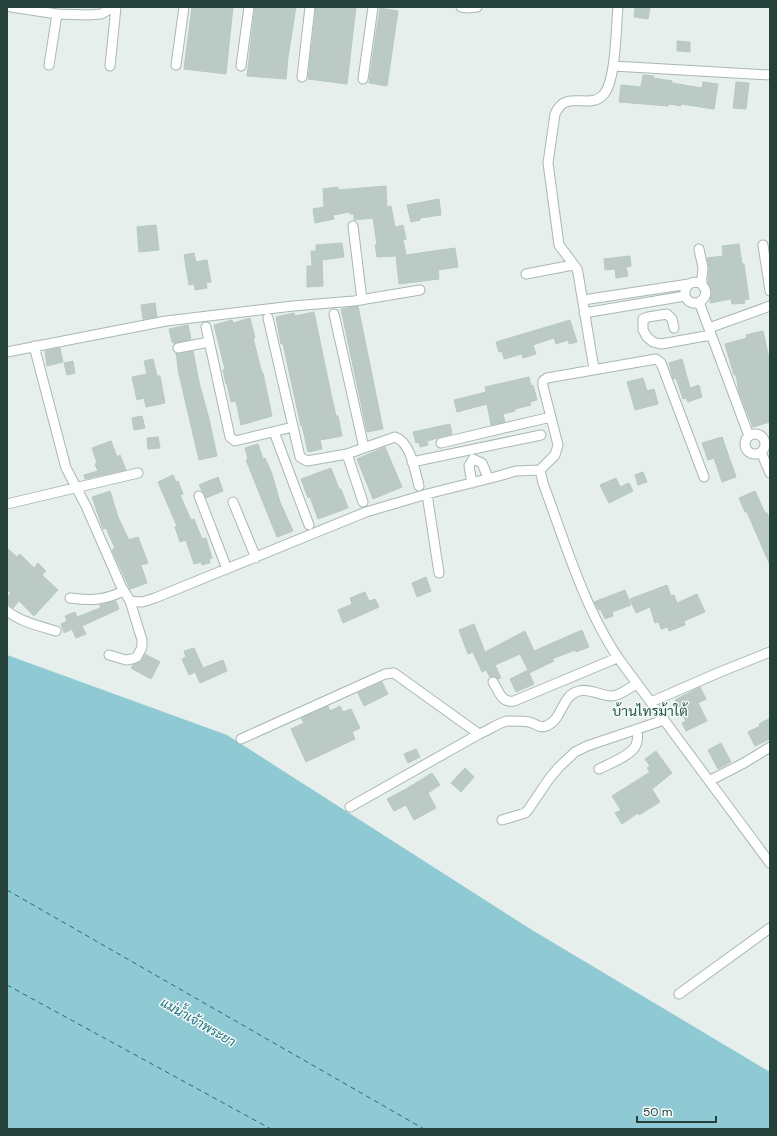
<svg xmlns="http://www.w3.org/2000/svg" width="777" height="1136" viewBox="0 0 777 1136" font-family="'DM Sans',Sarabun,sans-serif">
  <rect width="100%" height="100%" fill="#e6efeb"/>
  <path fill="#8ec9d4" d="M 7,655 L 227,735 L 532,930 L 770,1072 L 770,1129 L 7,1129 Z"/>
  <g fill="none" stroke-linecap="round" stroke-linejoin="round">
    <path stroke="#1c6f80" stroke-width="1" stroke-dasharray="5 4" stroke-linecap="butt" d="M 7,890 L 424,1129
      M 7,985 L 271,1129"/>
  </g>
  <path fill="#bbcac4" stroke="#b8c9c2" d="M 192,7 L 233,7 L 226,74 L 184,69 Z
    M 255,7 L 296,7 L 288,57 L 286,79 L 247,76 Z
    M 316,7 L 356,7 L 347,84 L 308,79 Z
    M 635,7 L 650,7 L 648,19 L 634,17 Z
    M 380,8 L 398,11 L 387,86 L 369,83 L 376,33 Z
    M 677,41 L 690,42 L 690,52 L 677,51 Z
    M 643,75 L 654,76 L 653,78 L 672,81 L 672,83 L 702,88 L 703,82 L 718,84 L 714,109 L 681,104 L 681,106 L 669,104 L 668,106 L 619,102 L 621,85 L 641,87 Z
    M 736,82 L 749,83 L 746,109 L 733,108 Z
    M 386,186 L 387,207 L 391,206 L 395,227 L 403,225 L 406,239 L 403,240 L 406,255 L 455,248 L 458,267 L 438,270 L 439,279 L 399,284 L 396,256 L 377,257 L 375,245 L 377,245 L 373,218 L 354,220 L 354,214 L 350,214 L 350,212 L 333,215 L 334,219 L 315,223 L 313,209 L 324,207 L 323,189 L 338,187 L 338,190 Z
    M 439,199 L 441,215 L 420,218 L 420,220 L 411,222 L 407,205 Z
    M 156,225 L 159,250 L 139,252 L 137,227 Z
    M 342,243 L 344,257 L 322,260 L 323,286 L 307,287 L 307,266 L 312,266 L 311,251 L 316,251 L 316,245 Z
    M 739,244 L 742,264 L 744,264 L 749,299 L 744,300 L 745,303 L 732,304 L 731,299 L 710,303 L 712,292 L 708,283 L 709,268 L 707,258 L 723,256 L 722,246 Z
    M 194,253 L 196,262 L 207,260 L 211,282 L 206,283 L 207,288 L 195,290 L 194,284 L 189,285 L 184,255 Z
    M 630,256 L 631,266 L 626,267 L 628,276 L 616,278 L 615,269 L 605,270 L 604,259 Z
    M 155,303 L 157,317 L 143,319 L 141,305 Z
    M 358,306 L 383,429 L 367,432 L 341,309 Z
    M 314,312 L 331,394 L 336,416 L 338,416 L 342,436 L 320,440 L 322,449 L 308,452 L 302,425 L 301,426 L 283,344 L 281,344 L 276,317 L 294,313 L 295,316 Z
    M 250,318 L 255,338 L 253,338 L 262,373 L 263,373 L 272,416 L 241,425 L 236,401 L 231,402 L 227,384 L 226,384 L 223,370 L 225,369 L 214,325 L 232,320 L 233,323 Z
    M 570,320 L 577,342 L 569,344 L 568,340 L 556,344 L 554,338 L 533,345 L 536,354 L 523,358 L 522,354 L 504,359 L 502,351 L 499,352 L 496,342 Z
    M 188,325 L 191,339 L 174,344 L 173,342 L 172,342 L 169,329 Z
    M 763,331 L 770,363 L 770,422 L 753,427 L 739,392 L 736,375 L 734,375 L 725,344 L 747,338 L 746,335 Z
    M 60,348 L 63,362 L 47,366 L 45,351 Z
    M 193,351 L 199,382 L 209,419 L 217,456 L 199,460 L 179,374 L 176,353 Z
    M 153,359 L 157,376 L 160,376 L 165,403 L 146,407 L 144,398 L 137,400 L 132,377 L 147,374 L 144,361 Z
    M 682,359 L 690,388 L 699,385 L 702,397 L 688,402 L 686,398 L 683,399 L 676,378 L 673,379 L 669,363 Z
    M 73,361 L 75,373 L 67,375 L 64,363 Z
    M 529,377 L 531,386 L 533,385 L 537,400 L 530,402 L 531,405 L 515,409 L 515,411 L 503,414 L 505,422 L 491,425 L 487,404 L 457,412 L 454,400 L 486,392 L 485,387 Z
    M 643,378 L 647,391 L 654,389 L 658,404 L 635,410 L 627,382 Z
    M 142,416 L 145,428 L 134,430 L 132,418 Z
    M 450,424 L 452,434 L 427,441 L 428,445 L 420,447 L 419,442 L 416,443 L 413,432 Z
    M 158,437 L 160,448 L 148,449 L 147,438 Z
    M 722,437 L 736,477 L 722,482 L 714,458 L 708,460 L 702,443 Z
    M 111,441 L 117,457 L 120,455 L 126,470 L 85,479 L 84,475 L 98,471 L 95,464 L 97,463 L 92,448 Z
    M 258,444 L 263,459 L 265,458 L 272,474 L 280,502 L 293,531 L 277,537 L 246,460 L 248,459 L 245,448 Z
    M 385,447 L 402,487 L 373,499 L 357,459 Z
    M 331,468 L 339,489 L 341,489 L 348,508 L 318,519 L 310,497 L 308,498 L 301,479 Z
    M 643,472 L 647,482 L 638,485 L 635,475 Z
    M 173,475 L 176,482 L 178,481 L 183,494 L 180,495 L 191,520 L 194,519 L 202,539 L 206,538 L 212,558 L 209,559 L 210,563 L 202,565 L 201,562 L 194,564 L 186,540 L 180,542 L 175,527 L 177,526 L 158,482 Z
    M 218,477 L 223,491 L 206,498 L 199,485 Z
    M 616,478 L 620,487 L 629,483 L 633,491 L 609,503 L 600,485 Z
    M 110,491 L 118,517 L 129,540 L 138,537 L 148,563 L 141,565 L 147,583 L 130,589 L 112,550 L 115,548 L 106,528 L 103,529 L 92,497 Z
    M 755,491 L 765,513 L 767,513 L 770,520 L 770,565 L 747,512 L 745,512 L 739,498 Z
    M 7,548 L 17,557 L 20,554 L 34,568 L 38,563 L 46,571 L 42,575 L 58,590 L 34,616 L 19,601 L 13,608 L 7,603 L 7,597 L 11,593 L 7,590 Z
    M 426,577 L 431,591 L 417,597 L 412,583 Z
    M 667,585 L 671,596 L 674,595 L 677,603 L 697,594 L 705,612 L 684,621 L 685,625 L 669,631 L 668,627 L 661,629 L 659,622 L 655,623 L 650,607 L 636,613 L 630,599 Z
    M 625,590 L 631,605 L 612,612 L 613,616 L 605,619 L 601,610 L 599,610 L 594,602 Z
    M 365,592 L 369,601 L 375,599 L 379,607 L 343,623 L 338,610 L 352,604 L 350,598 Z
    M 116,601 L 119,609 L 82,626 L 86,634 L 76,638 L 72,629 L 64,633 L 61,624 L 67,621 L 65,616 L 75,612 L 77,617 L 100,608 L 100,605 Z
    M 474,624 L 485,652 L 525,631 L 534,651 L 582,630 L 589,647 L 576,652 L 575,650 L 552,659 L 554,661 L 529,673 L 534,684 L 516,692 L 510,679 L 528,670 L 520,654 L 495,665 L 501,678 L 498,679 L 493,676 L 490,677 L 486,670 L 482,672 L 473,652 L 468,654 L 459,630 Z
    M 194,648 L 203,668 L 223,660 L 227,671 L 200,683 L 195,672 L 189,675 L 182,659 L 186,657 L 184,651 Z
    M 145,654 L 160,662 L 151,679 L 131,668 L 133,665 L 142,660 Z
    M 382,682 L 388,694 L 364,706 L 358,693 Z
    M 700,687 L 706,699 L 698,703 L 707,721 L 686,731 L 682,723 L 686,721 L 675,700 Z
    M 328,706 L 330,711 L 340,706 L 343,712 L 351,709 L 360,728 L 352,732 L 355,739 L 306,762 L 291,729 L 304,723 L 301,718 Z
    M 770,718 L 770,739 L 755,746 L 748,732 L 760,726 L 759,724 Z
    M 721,743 L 731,762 L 718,769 L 708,750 Z
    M 416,749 L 420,757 L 408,763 L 404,754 Z
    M 656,751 L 672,773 L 652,789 L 660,802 L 639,815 L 638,813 L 622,824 L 615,813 L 621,810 L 612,796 L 650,772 L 647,768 L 650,766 L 645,759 Z
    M 465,768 L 474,777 L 461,792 L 451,783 Z
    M 432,773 L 440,785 L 428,793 L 436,808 L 414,820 L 406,805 L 394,811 L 387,799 L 406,789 Z"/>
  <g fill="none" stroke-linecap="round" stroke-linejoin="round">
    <defs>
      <path id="street" d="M 11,7 L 57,14 L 88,15 L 101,14 L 114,7
        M 461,7 L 467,8 L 477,7
        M 49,65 L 57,14
        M 176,65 L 184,7
        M 110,66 L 116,7
        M 241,66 L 249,7
        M 613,66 L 770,75
        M 302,77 L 310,7
        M 363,79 L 373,7
        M 353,226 L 362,300
        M 763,245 L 770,291
        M 699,249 C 700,255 702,262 703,268 C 703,273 701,279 702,283 C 702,286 704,287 705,289 C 708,296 701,304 693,303 C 679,300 684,276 702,284
        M 526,274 L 573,265
        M 583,300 L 689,284
        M 699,302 L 749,436
        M 584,313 L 685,296
        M 334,314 L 364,448 L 347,454 L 363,502
        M 268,318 L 300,457 L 307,461 L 347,454
        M 206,327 L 230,437 L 235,441 L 293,427
        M 674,328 L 672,319 L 667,314 L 648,317 L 643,319 L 643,330 L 647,337 L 653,342 L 661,344 L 711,335
        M 709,328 L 770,306
        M 34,346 L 66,468 L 86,506 L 121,586 L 130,601 L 142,640 L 142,647 L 137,657 L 132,659 L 126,660 L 109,655
        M 178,348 L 209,342
        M 7,352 L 166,321 L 293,306 L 354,301 L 420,290
        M 594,369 L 578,273 L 577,269 L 559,245 L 548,163 L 555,114 C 566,88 591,111 604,94 C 616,80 616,27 618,7
        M 274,432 L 309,525
        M745 444a10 10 0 1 1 20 0a10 10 0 1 1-20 0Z
        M 441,443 L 551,417
        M 364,448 L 395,437 C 411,442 415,472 419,486
        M 761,452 L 770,473
        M 412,462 L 541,435
        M 540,470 L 543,483 C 565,542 586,615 624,666 L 770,863
        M 472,483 L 469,466 L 473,459 L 482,463 L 488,478
        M 427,494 L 439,573
        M 199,496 L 227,569
        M 233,502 L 256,558
        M 7,504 L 138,473
        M 70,598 C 93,601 104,600 124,591
        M 130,601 L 142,602 L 155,598 L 366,512 L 427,494 L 495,477 L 516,471 L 540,470 L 555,455 L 558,445 L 543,386 L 543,381 L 547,378 L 656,359 L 661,363 L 704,477
        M 7,611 C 21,622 39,626 56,631
        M 493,682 C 499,691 501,703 514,701 L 617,658
        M 651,702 L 720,672 L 770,652
        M 241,739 L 385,674 L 394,673 L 479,734 C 488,731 498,723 507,721 C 513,721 522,721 529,722 C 535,723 540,729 546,726 C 563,720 561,695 579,691 C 590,688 601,696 612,696 C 620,696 630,687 637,684
        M 599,769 C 609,764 632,755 636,745 C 638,740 638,735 637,729
        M 709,781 L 744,763 L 770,747
        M 350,807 L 479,734
        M 502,820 L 525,813 L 528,810 L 549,779 L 559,767 L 575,752 L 587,746 L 664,720
        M 679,994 L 770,928"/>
    </defs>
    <use href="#street" stroke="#a8b8b2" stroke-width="11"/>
    <use href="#street" stroke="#fff" stroke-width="9"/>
  </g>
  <g text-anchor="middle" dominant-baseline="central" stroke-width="3" stroke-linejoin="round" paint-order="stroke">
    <g font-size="13" font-style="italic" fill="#1c6f80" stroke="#f7fbf9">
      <text transform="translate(198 1022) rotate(30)">แม่น้ำเจ้าพระยา</text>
    </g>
    <g font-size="14" fill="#1f5548" stroke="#f7fbf9">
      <text x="650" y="711">บ้านไทรม้าใต้</text>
    </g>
  </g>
  <rect width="777" height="1136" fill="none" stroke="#24423a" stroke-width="16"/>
  <path d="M637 1116v6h79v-6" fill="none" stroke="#24423a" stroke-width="2"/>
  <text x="643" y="1116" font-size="12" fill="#24423a" stroke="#f7fbf9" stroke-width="3" paint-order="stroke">50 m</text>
</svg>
